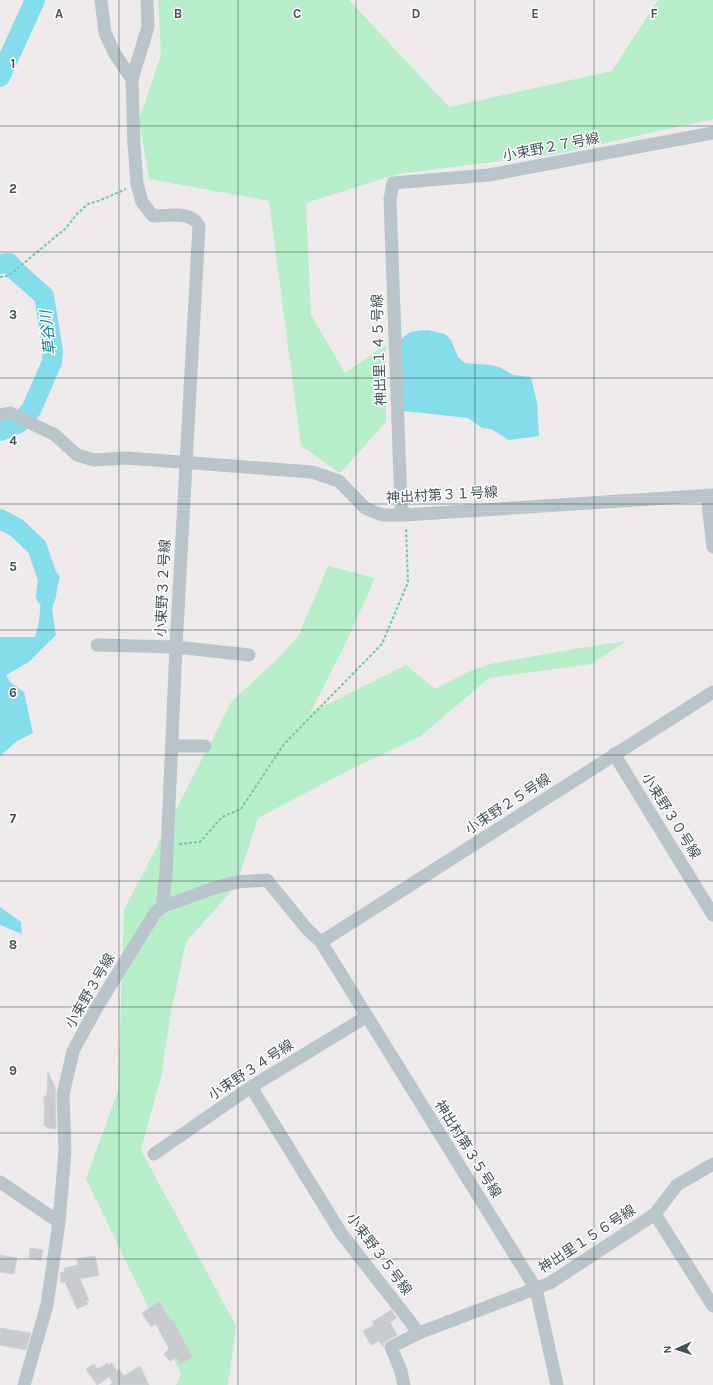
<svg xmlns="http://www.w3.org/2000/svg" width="713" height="1385" viewBox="0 0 713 1385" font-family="Karla,'Noto Sans JP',sans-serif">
  <rect width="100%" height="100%" fill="#efebec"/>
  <path fill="#b8eec9" d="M 158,0 L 349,0 L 449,107 L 612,71 L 658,0 L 713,0 L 713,119 L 551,155 L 397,174 L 306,203 L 311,315 L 345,373 L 386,345 L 386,422 L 340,473 L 301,446 L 269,201 L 149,179 L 139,120 L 161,55 Z
    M 328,566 L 375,578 L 343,649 L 310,713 L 406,665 L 435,689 L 468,672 L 490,664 L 580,648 L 626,641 L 591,664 L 489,678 L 421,736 L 349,770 L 258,818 L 236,886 L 186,942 L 171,1012 L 161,1077 L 141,1150 L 236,1326 L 228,1385 L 176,1385 L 181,1374 L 86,1179 L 118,1091 L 124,910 L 232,701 L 275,661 L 298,637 Z"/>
  <path fill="#85ddeb" d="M 428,330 L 445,334 L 451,340 L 458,357 L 465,363 L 491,365 L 499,367 L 514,375 L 531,377 L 537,403 L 539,436 L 509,440 L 491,429 L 482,428 L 468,418 L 404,411 L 399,343 C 408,330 413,331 428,330 Z
    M 48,565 L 60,576 L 52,610 L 56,635 L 29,662 L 6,675 L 10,682 L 24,692 L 33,733 L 17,741 L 0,756 L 0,637 L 35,637 L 39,622 L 43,572 Z
    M 0,907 L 21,922 L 22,934 L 0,925 Z"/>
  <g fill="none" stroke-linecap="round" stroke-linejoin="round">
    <path stroke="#85ddeb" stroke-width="20" d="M 0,77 L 35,0
      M 0,264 L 9,263 L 18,273 L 44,296 L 53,351 L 52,362 L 31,410 L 19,423 L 0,431
      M 0,519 L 17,528 L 37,547 L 48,579 L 46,596"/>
  </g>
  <path fill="#c8ccd1" stroke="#cfd2d8" d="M 48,1072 L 56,1089 L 55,1095 L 56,1129 L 48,1128 L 44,1125 L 45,1104 L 44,1104 L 44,1096 L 47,1096 Z
    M 30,1248 L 43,1250 L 41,1260 L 29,1258 Z
    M 0,1255 L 17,1258 L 14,1274 L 0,1272 Z
    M 95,1256 L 99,1275 L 80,1279 L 89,1300 L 86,1301 L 88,1304 L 77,1309 L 65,1282 L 61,1283 L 60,1273 L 65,1272 L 64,1268 L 78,1265 L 77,1259 Z
    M 159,1302 L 171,1321 L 173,1320 L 192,1357 L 180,1364 L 176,1357 L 170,1361 L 164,1354 L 169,1349 L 156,1324 L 151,1327 L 142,1313 Z
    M 391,1310 L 397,1318 L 390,1322 L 397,1335 L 387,1340 L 384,1343 L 383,1347 L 379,1341 L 371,1345 L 363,1331 L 374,1325 L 372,1322 Z
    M 0,1328 L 31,1333 L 26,1350 L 0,1345 Z
    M 108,1363 L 109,1365 L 112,1363 L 117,1371 L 119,1369 L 124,1376 L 140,1366 L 149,1385 L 110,1385 L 113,1383 L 109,1377 L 97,1385 L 86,1369 L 94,1364 L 97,1369 Z"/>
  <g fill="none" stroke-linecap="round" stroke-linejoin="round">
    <path stroke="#71cb98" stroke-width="2" stroke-dasharray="3 2" stroke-linecap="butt" d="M 0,277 L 8,276 L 24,263 L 66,228 L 76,215 L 88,204 L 101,200 L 126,189
      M 179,844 L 200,842 L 222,817 L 241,809 L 284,744 L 382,644 L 408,582 L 406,527"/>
    <path stroke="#b9c4cb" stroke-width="13" d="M 101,0 L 105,33 L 115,54 L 132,79
      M 147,0 L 148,27 L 132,79 L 134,144 L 137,184 L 142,202 L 153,216 C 168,216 191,210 199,226 L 176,647 L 166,874 L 162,907
      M 0,415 L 10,413 L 55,435 L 77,455 L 94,460 L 127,458 L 312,472 L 339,481 L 365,508 L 382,515 L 405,515 L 713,495
      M 707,495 L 713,547
      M 405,515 L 401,506 L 390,199 L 393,183 L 489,175 L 713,133
      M 97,645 L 176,647 L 249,655
      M 172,746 L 205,746
      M 614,754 L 713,915
      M 321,942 L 713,692
      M 251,1087 L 341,1233 L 419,1333 L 550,1283 L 655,1214 L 677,1185 L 713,1164
      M 154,1154 L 251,1087 L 366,1017
      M 0,1182 L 59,1222
      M 655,1214 L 713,1306
      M 24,1385 L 47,1305 L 59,1222 L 65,1151 L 63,1095 L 73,1051 L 97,1007 L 155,913 L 162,907 L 214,888 L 237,882 L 267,880 L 307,929 L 321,942 L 536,1289 L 557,1385
      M 404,1385 L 401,1371 L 391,1347 L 419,1333"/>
  </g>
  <path fill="none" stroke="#445159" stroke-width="1" stroke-opacity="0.55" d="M 119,0 L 119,1385M 238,0 L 238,1385M 356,0 L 356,1385M 475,0 L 475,1385M 594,0 L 594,1385M 0,126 L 713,126M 0,252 L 713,252M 0,378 L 713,378M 0,504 L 713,504M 0,630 L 713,630M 0,755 L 713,755M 0,881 L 713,881M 0,1007 L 713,1007M 0,1133 L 713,1133M 0,1259 L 713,1259"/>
  <g text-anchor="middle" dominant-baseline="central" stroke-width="3" stroke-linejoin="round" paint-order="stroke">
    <g font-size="14" fill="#445159" stroke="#fff">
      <text transform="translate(551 147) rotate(-11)">小束野２７号線</text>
      <text transform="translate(379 350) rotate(-92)">神出里１４５号線</text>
      <text transform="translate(442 495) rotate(-3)">神出村第３１号線</text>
      <text transform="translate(163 588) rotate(-87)">小束野３２号線</text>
      <text transform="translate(508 804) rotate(-33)">小束野２５号線</text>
      <text transform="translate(671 816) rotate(58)">小束野３０号線</text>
      <text transform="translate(90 991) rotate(-60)">小束野３号線</text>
      <text transform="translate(251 1070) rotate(-33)">小束野３４号線</text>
      <text transform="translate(468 1149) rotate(58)">神出村第３５号線</text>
      <text transform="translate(587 1239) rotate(-33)">神出里１５６号線</text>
      <text transform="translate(379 1254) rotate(53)">小束野３５号線</text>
    </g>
    <g font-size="15" font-style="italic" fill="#0d7d8e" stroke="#fff">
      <text transform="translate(48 333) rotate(-96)">草谷川</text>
    </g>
  </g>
  <g font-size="13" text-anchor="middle" font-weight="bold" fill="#445159" stroke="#fff" stroke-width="3" stroke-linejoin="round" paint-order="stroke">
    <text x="59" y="18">A</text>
    <text x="178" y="18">B</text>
    <text x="297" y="18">C</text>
    <text x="416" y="18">D</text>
    <text x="535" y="18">E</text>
    <text x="654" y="18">F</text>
    <text x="13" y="68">1</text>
    <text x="13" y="193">2</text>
    <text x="13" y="319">3</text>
    <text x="13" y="445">4</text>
    <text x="13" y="571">5</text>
    <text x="13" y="697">6</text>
    <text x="13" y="823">7</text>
    <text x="13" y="949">8</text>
    <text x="13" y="1075">9</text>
  </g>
  <g transform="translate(677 1349) rotate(267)" stroke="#ffffff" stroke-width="3" paint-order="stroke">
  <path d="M0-3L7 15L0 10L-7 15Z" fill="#445159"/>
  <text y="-6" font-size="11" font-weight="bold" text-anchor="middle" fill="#445159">N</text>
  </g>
</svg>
